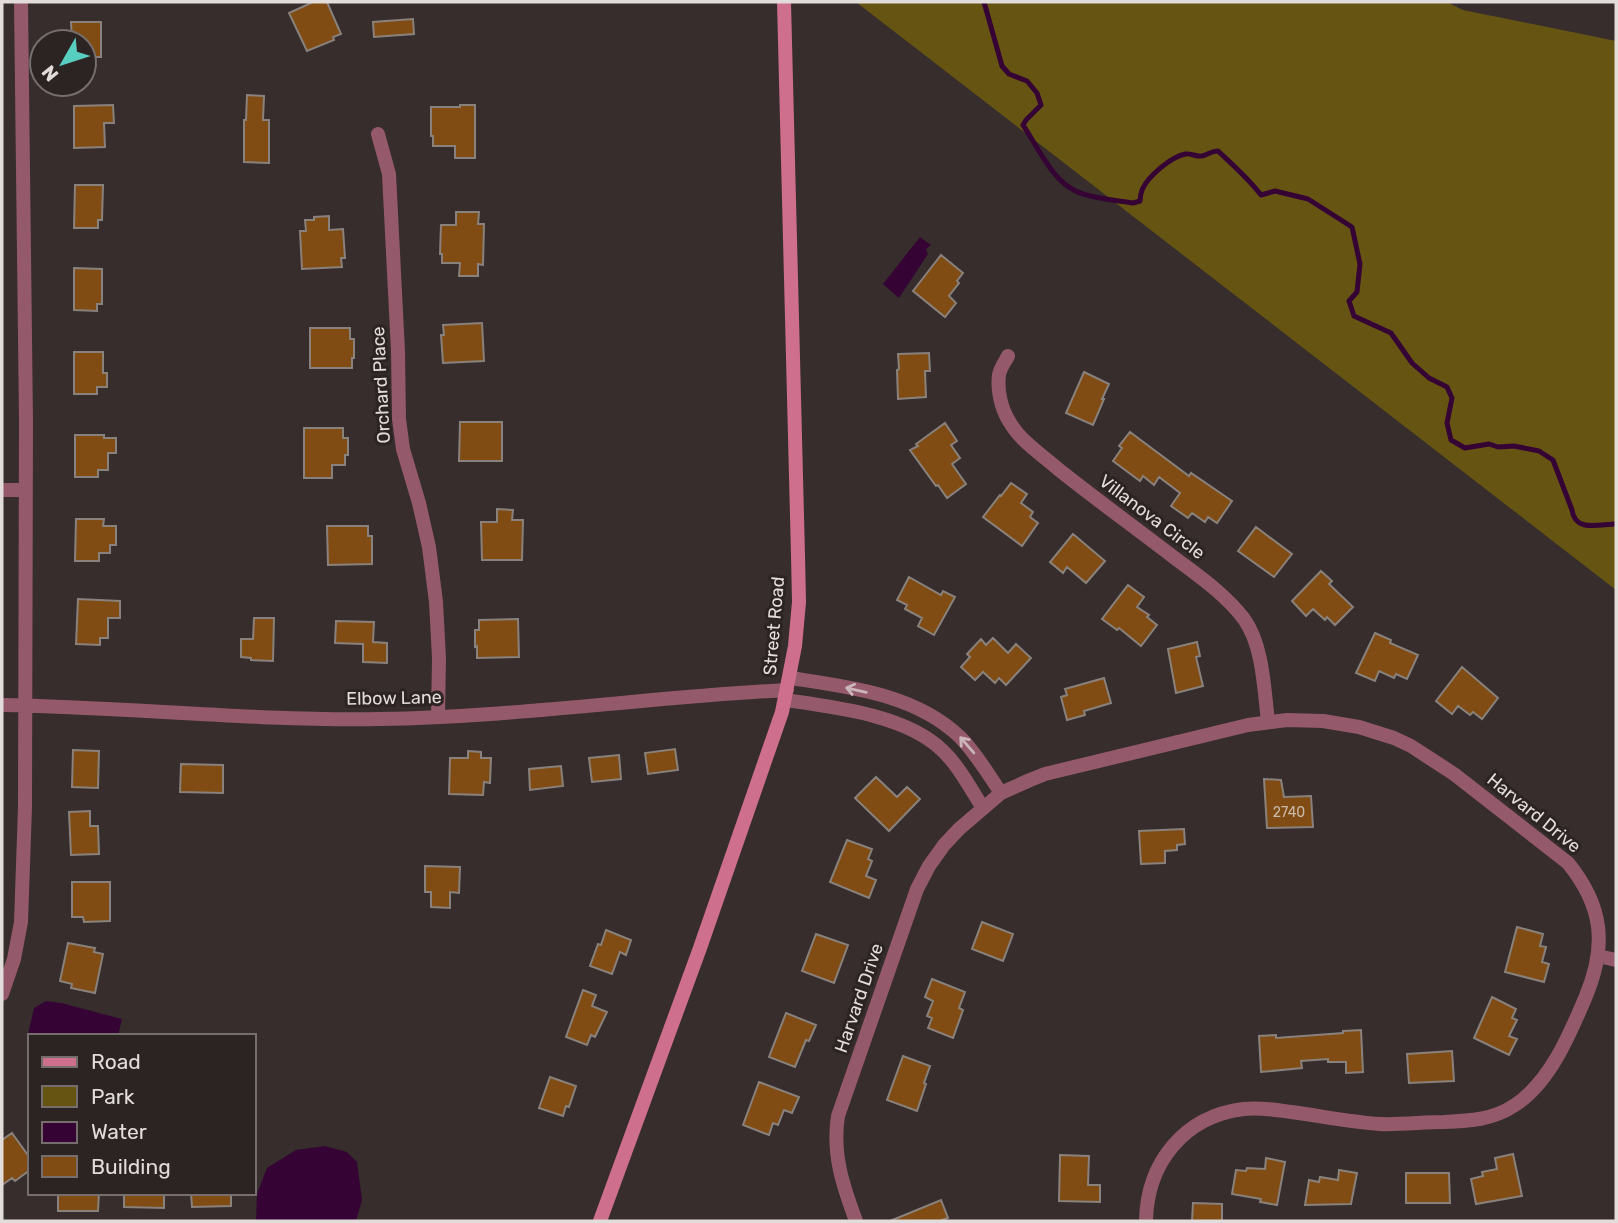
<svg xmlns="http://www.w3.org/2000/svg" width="1618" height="1223" viewBox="0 0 1618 1223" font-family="Rubik,sans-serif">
  <rect width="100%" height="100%" fill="#362d2c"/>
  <path fill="#665413" d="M 856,2 L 1447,2 L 1463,10 L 1616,41 L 1616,590 Z"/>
  <path fill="#350434" d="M 920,237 L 931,245 L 926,249 L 928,254 L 899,298 L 883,284 Z
    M 46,1001 L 61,1003 L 122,1019 L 118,1036 L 31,1036 L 28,1034 L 34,1008 Z
    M 325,1146 L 347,1152 L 357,1162 L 362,1200 L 356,1221 L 256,1221 L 257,1194 L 267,1168 L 296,1150 Z"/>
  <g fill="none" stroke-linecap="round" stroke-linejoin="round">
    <path stroke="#350434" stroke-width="5" d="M 984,2 L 1002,66 L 1009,74 L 1027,81 L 1037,93 L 1041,105 L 1026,120 L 1023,125 C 1035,143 1051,176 1069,187 C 1083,198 1115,200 1133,203 L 1140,201 C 1140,197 1141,193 1142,190 C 1148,176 1171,157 1185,154 C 1191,153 1196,157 1202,156 C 1208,155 1211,151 1218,151 C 1233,165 1248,178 1261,195 L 1275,191 L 1308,199 L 1352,227 L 1360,264 L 1357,292 L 1349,301 L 1354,316 L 1391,333 L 1412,363 L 1429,378 L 1447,387 L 1452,398 L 1447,423 L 1451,440 L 1465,448 L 1489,444 L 1498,447 L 1514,446 L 1539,451 L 1553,460 L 1572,510 C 1575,533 1600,524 1616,524"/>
  </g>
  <path fill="#814c14" stroke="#89817b" stroke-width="2" d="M 313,2 L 327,2 L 341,34 L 333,37 L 334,40 L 307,51 L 289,13 Z
    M 413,19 L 414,34 L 374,37 L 373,22 Z
    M 71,22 L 101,22 L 101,57 L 84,57 L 84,42 L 72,42 Z
    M 247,95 L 264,96 L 263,120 L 269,120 L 269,163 L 244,162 L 244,120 L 246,120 Z
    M 113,105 L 114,123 L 104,123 L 105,147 L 74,148 L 74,106 Z
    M 460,105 L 475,105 L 475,158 L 455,158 L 455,146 L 433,146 L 433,136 L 431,136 L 431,107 L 460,107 Z
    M 75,185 L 103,185 L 102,220 L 98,220 L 98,228 L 74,228 Z
    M 456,212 L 479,212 L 478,224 L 484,224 L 483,265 L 478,264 L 478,276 L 459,276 L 460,263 L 442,263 L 442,254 L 440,254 L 441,225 L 456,225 Z
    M 329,216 L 329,230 L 343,229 L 345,258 L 341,258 L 342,267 L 302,269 L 300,231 L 306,231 L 305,220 L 314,220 L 314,217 Z
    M 941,255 L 963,273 L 957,281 L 959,283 L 949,296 L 956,303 L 945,317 L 913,291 Z
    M 74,268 L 102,269 L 102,304 L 97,304 L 97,311 L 74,310 Z
    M 482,323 L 484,361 L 443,363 L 441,335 L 444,335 L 443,325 Z
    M 310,328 L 350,328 L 350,339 L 354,339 L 354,358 L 352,358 L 352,368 L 310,368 Z
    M 74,352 L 103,352 L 103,373 L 107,373 L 107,387 L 97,387 L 97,394 L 74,394 Z
    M 929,353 L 930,371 L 925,371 L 926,397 L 898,399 L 897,370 L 899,369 L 898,354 Z
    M 1084,372 L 1109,384 L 1102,399 L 1104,399 L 1093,425 L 1066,413 Z
    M 460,422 L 502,422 L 502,461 L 459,461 Z
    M 945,423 L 957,441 L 951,445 L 960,458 L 952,464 L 966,484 L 947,498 L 938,485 L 936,486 L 910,450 L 918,446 L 916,444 Z
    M 304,428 L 343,428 L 343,438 L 348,438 L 348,455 L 345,455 L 345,465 L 332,465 L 332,478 L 304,478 Z
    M 1130,432 L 1189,476 L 1191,473 L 1232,501 L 1217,523 L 1208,517 L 1205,522 L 1192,513 L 1188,518 L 1171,506 L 1180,493 L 1159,477 L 1154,485 L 1143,476 L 1140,481 L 1113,461 L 1122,448 L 1119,446 Z
    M 75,435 L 104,435 L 104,438 L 116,438 L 116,453 L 108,453 L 108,470 L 98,470 L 98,477 L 75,477 Z
    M 1011,483 L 1027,494 L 1021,503 L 1033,512 L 1030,517 L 1038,523 L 1022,546 L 983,517 L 1000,495 L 1001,496 Z
    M 497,509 L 513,510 L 512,520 L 523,520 L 522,560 L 482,560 L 481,522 L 497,522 Z
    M 76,519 L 104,519 L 103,526 L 116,526 L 116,545 L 110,545 L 110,553 L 99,553 L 99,561 L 75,561 Z
    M 327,526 L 368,526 L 368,536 L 372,536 L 372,564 L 328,565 Z
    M 1256,527 L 1292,554 L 1274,577 L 1238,551 Z
    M 1073,534 L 1105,561 L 1086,583 L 1067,567 L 1063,573 L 1050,562 Z
    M 1321,571 L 1332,581 L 1329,584 L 1353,607 L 1335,625 L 1327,617 L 1325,620 L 1313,609 L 1306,616 L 1292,601 Z
    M 909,577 L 941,595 L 943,591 L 955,597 L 934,635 L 918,626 L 922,618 L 905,609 L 907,605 L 897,600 Z
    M 1128,585 L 1144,597 L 1137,607 L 1149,615 L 1147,617 L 1157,625 L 1141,646 L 1119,628 L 1117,630 L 1102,619 Z
    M 78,599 L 120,601 L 120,618 L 108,618 L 108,638 L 100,638 L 100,645 L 76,644 Z
    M 254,618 L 274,618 L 273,661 L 251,660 L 251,658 L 241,657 L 241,639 L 253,639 Z
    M 518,619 L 519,657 L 477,658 L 477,646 L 475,647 L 475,630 L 479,630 L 479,620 Z
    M 336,621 L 374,622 L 373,642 L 387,643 L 387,663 L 363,662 L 363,644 L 335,643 Z
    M 1375,633 L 1391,640 L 1390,643 L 1418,655 L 1407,679 L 1396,674 L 1394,678 L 1379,671 L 1375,681 L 1356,673 Z
    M 993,638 L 1008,653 L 1016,644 L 1031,658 L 1006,685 L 999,678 L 995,683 L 983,672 L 975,680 L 961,667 L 970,657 L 967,654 L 981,639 L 986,645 Z
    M 1197,642 L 1200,656 L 1196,657 L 1203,686 L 1176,693 L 1168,649 Z
    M 1462,667 L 1498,698 L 1482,719 L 1473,712 L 1470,715 L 1458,706 L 1452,714 L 1436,701 Z
    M 1104,678 L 1111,703 L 1084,711 L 1085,715 L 1067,720 L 1061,697 L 1067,695 L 1065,689 Z
    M 675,749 L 678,770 L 648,774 L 645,753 Z
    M 73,750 L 99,751 L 98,788 L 72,787 Z
    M 468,751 L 481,752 L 481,758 L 491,758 L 490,783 L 484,782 L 483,795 L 449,794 L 450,758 L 468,758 Z
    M 619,755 L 621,779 L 592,782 L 589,758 Z
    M 181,764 L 223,765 L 223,793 L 180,792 Z
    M 561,766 L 563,786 L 530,790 L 529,769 Z
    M 876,777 L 897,797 L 907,787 L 920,799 L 889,831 L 855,798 Z
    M 1264,779 L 1281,780 L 1284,797 L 1311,796 L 1313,827 L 1267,828 Z
    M 90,811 L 90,826 L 98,826 L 99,854 L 71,855 L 69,812 Z
    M 1184,829 L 1185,844 L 1177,845 L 1177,850 L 1165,851 L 1165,863 L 1141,864 L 1139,831 Z
    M 847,840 L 872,849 L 868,859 L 872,861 L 866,876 L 876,880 L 869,898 L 830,882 Z
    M 425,866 L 460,867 L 459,893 L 450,892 L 450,908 L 431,907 L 431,892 L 425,892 Z
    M 72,882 L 110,882 L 110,921 L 84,922 L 83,917 L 72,917 Z
    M 982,922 L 1013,934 L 1003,961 L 972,949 Z
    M 1517,927 L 1543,934 L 1540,946 L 1546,947 L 1542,962 L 1549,964 L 1544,982 L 1505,972 Z
    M 606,930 L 631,940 L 626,955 L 620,952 L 612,974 L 590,966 L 598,944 L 601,945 Z
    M 816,934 L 848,945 L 834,983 L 802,971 Z
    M 68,943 L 95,948 L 94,952 L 103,954 L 95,993 L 71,988 L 72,984 L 60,981 Z
    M 932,979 L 965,992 L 959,1008 L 963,1010 L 953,1038 L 928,1028 L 932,1018 L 927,1016 L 933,1001 L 925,997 Z
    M 583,990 L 596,995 L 592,1006 L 607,1012 L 595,1037 L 591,1035 L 587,1045 L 566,1037 Z
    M 1492,997 L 1516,1009 L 1512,1018 L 1517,1020 L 1509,1036 L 1517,1039 L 1509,1055 L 1474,1038 Z
    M 786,1013 L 816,1025 L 809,1041 L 806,1040 L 795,1067 L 769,1057 Z
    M 1361,1030 L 1363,1072 L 1346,1073 L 1346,1062 L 1328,1062 L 1328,1059 L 1301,1061 L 1302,1068 L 1261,1072 L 1259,1036 L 1276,1035 L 1276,1038 L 1343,1033 L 1343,1031 Z
    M 1452,1051 L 1454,1081 L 1409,1083 L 1407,1054 Z
    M 903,1056 L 930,1066 L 924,1083 L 926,1084 L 917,1111 L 887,1100 Z
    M 550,1077 L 576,1086 L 569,1107 L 566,1106 L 563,1116 L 539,1108 Z
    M 759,1082 L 799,1097 L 792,1113 L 784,1110 L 778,1125 L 773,1123 L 769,1135 L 743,1125 Z
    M 12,1133 L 30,1158 L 30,1170 L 15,1181 L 12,1178 L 2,1185 L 2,1140 Z
    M 1513,1154 L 1522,1196 L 1476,1204 L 1471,1179 L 1483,1176 L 1482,1172 L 1497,1169 L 1495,1158 Z
    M 1060,1155 L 1089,1156 L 1088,1185 L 1100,1185 L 1100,1202 L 1059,1201 Z
    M 1266,1158 L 1285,1162 L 1277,1205 L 1260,1202 L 1261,1199 L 1232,1194 L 1236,1170 L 1246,1171 L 1247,1168 L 1265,1169 Z
    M 1339,1170 L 1357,1173 L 1351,1204 L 1305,1205 L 1309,1180 L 1319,1182 L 1320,1177 L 1338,1180 Z
    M 1406,1173 L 1449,1173 L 1450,1203 L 1406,1203 Z
    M 58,1193 L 99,1193 L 98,1211 L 58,1211 Z
    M 124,1193 L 164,1193 L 164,1208 L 124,1207 Z
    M 191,1193 L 231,1193 L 231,1206 L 192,1207 Z
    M 941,1200 L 948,1218 L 939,1221 L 890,1221 Z
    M 1193,1203 L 1222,1204 L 1222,1221 L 1192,1221 Z"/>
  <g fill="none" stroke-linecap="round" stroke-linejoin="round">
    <path stroke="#95596c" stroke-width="14" d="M 378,134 L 389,174 L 398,351 L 399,419 L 403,449 L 419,503 L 429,547 L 436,602 L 439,658 L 438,716
      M 1008,356 C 1005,362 1000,368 999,375 C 997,390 1001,408 1009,421 C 1020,441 1041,454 1058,469 C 1097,500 1137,529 1176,559 C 1200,577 1226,595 1244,619 C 1263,645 1264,689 1268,721
      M 2,490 L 26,490
      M 790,678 C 849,687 915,694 960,737 C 976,753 988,774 1001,793
      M 785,700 C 834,707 906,715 942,750 C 959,766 970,788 983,808
      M 2,705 C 128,707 253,721 379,719 C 516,717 651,697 787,690
      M 1598,956 L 1616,960
      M 2,994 L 14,959 L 21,922 L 25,807 L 26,421 L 21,2
      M 856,1221 C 843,1186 832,1154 838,1116 L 917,889 L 929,866 L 944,845 L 959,829 L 1001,793 L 1030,780 L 1045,774 L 1248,725 L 1287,720 L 1323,721 L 1359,727 L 1394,738 L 1411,746 L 1454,774 L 1568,863 C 1603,906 1607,945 1586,996 C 1570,1034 1550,1082 1515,1105 C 1493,1120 1469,1121 1444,1122 C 1423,1122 1401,1125 1380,1124 C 1351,1122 1321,1116 1291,1112 C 1276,1110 1259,1107 1244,1109 C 1184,1116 1147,1163 1146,1221"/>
    <path stroke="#ce6f8e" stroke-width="14" d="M 600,1221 L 700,948 L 782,712 L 795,646 L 799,602 L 798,555 L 784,2"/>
  </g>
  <defs><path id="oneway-shaft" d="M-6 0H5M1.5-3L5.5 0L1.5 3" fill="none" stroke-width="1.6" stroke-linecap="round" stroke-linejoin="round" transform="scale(1.75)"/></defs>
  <g stroke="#cbb5ba">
    <use href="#oneway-shaft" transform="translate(856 690) rotate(-167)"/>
    <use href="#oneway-shaft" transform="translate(967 745) rotate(-131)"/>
  </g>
  <g text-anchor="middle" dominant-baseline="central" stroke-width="6" stroke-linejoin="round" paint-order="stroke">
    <g font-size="14" fill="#cab8a9">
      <text x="1289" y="812">2740</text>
    </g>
    <g font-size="18" fill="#e2dcdb" stroke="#2c2422">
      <text transform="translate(381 385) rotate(-93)">Orchard Place</text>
      <text transform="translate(1152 517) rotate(37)">Villanova Circle</text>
      <text transform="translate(774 626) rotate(-85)">Street Road</text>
      <text transform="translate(394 698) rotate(-1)">Elbow Lane</text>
      <text transform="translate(1534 813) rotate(39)">Harvard Drive</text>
      <text transform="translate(859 998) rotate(-71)">Harvard Drive</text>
    </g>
  </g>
  <rect width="1618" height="1223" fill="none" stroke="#e2dcdb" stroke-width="7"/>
  <rect x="28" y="1034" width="228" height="161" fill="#2c2422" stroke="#756e6c" stroke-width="2"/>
  <rect x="42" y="1057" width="35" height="10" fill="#ce6f8e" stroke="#756e6c" stroke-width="2"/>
  <text x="91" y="1069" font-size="21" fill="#e2dcdb">Road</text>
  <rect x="42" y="1086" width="35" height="21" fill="#665413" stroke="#756e6c" stroke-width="2"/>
  <text x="91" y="1104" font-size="21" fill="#e2dcdb">Park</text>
  <rect x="42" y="1122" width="35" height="21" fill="#350434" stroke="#756e6c" stroke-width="2"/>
  <text x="91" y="1139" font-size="21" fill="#e2dcdb">Water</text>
  <rect x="42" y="1156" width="35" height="21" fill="#814c14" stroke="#756e6c" stroke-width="2"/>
  <text x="91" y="1174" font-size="21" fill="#e2dcdb">Building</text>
  <g transform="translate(63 63) rotate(231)"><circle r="33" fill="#2c2422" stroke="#756e6c" stroke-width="2"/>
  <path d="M0-5L12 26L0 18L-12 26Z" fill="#58cec1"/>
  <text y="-10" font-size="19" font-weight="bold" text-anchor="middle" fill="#e2dcdb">N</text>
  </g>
</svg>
